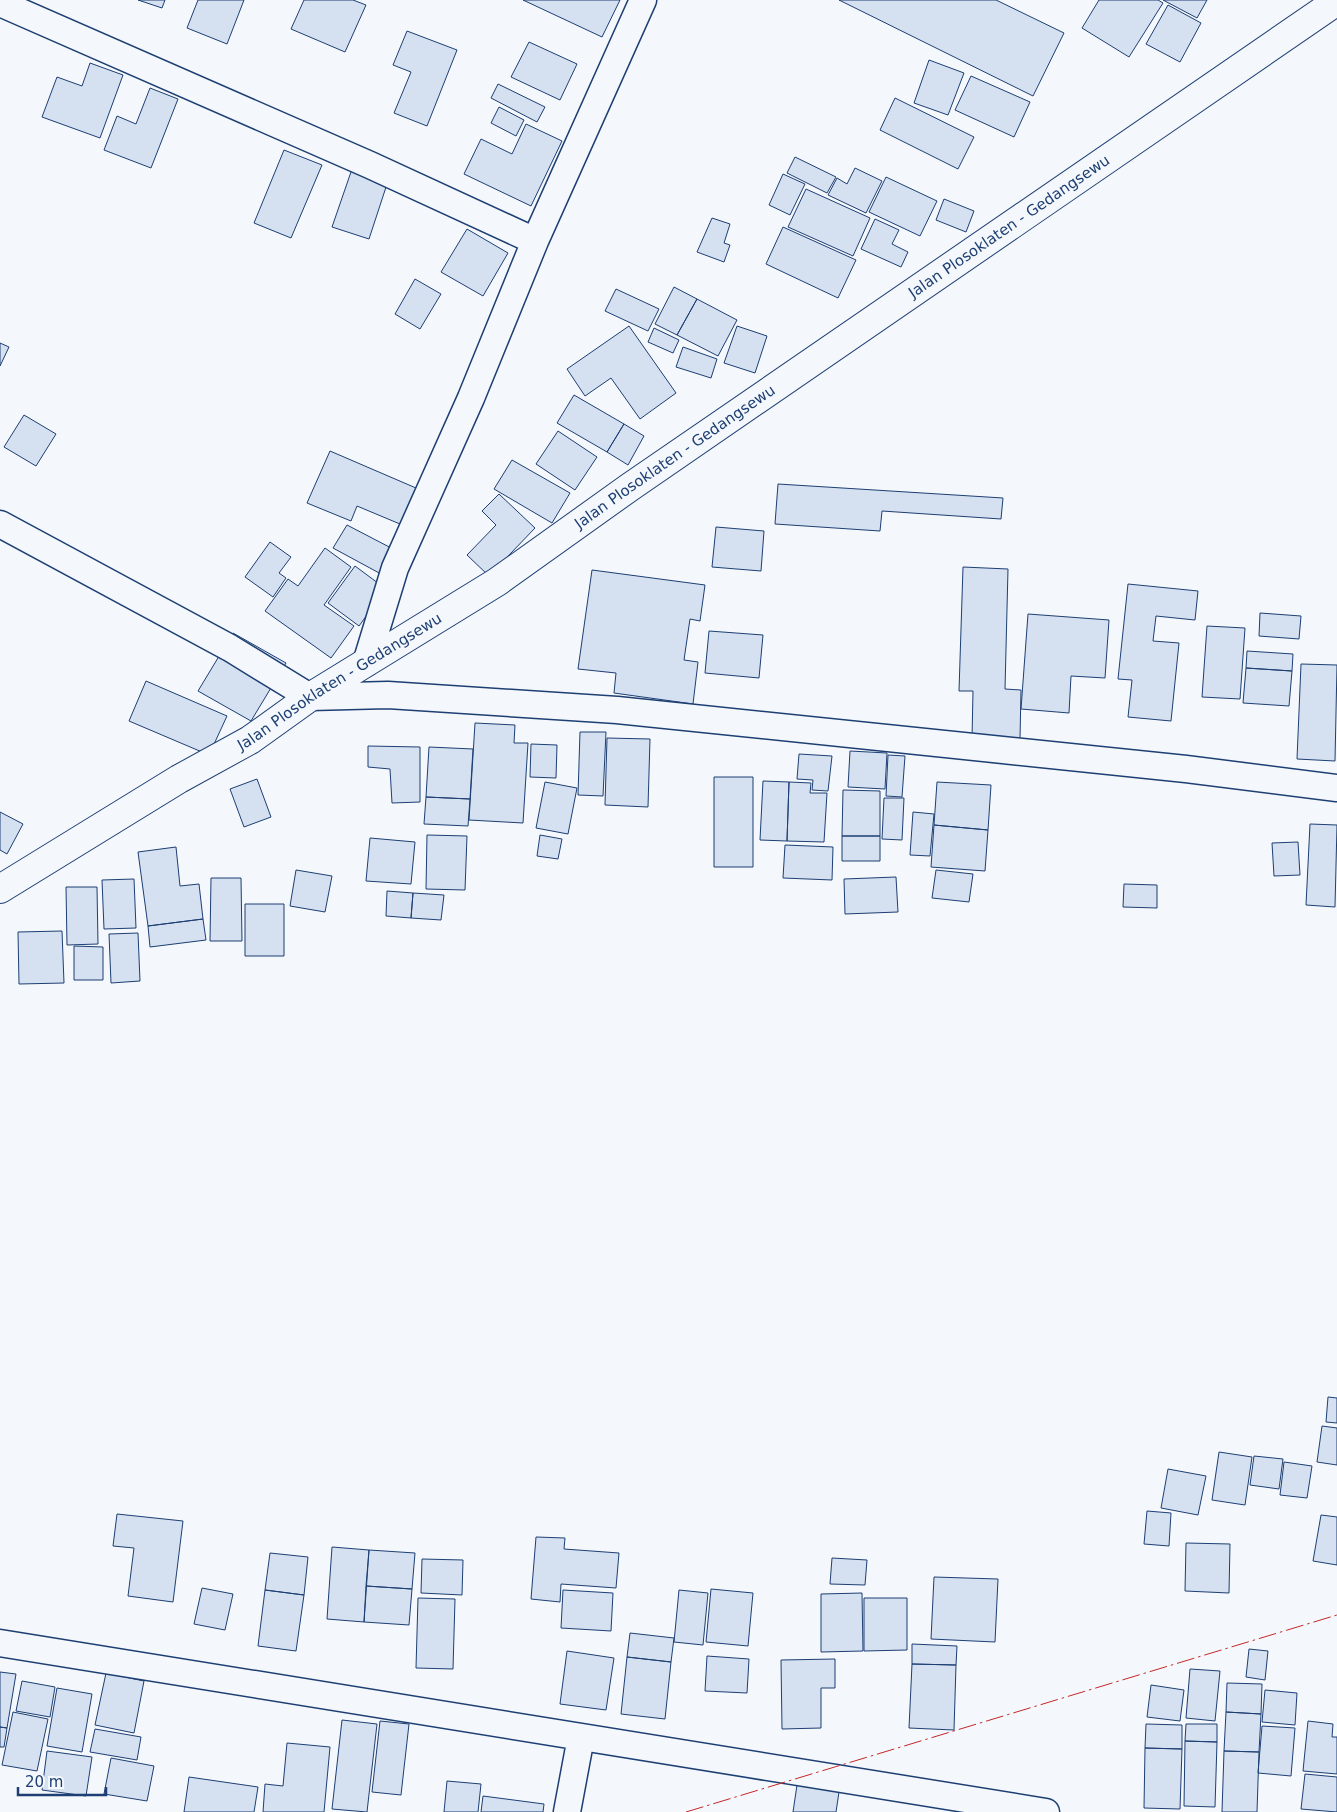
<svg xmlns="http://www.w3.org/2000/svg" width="1337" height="1812" viewBox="0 0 1337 1812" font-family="'DejaVu Sans',sans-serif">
  <rect width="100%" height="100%" fill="#f4f7fb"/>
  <path fill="#d5e0f0" stroke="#1d3f73" d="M 138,0 L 165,0 L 162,8 Z
    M 198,0 L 244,0 L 227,44 L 187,28 Z
    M 304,0 L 353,0 L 366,5 L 345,52 L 291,29 Z
    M 523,0 L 620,0 L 602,37 Z
    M 839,0 L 996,0 L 1064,33 L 1033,96 Z
    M 1099,0 L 1158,0 L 1163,3 L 1129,57 L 1082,28 Z
    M 1163,0 L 1207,0 L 1197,18 Z
    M 1168,5 L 1201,23 L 1180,62 L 1146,44 Z
    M 407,31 L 457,50 L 427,126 L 394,113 L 411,72 L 393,65 Z
    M 529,42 L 577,64 L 560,100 L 511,77 Z
    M 929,60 L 964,73 L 948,115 L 914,103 Z
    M 90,63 L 123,75 L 100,138 L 42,117 L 57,77 L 82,86 Z
    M 971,76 L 1030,102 L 1014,137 L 955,110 Z
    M 498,84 L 545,107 L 537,122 L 491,98 Z
    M 150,88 L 178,99 L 151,168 L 104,150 L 117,116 L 136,124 Z
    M 895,98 L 974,137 L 958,169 L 880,130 Z
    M 499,107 L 524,120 L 516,136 L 491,123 Z
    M 526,124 L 562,141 L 531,206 L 464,174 L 481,139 L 512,154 Z
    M 284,150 L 322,165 L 291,238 L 254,223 Z
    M 795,157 L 836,177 L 827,193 L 787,173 Z
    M 855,168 L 882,181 L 866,213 L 828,195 L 837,178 L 847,184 Z
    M 352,169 L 388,181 L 369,239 L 332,227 Z
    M 783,174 L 805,184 L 790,215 L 769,205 Z
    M 886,177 L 937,201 L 920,236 L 869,212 Z
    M 806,189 L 870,218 L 853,256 L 788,227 Z
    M 944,199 L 974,211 L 966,232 L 936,220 Z
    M 712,218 L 730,224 L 724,243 L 730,245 L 724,262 L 697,252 Z
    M 875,219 L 899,230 L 892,244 L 908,252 L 901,267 L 861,249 Z
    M 783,227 L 856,260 L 838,298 L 766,264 Z
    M 467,229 L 508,253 L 483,296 L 441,272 Z
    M 415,279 L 441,294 L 420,329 L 395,314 Z
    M 674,287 L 697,299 L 677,335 L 655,324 Z
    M 616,289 L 659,309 L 648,331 L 605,311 Z
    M 697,299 L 737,320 L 718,356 L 677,335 Z
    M 629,326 L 676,393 L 640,419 L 611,378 L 585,396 L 567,369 Z
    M 737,326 L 767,336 L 755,373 L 724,363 Z
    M 654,328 L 679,340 L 673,353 L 648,342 Z
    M 0,343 L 9,347 L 0,366 Z
    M 683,347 L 717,359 L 711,378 L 676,367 Z
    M 574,395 L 624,424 L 607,452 L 557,423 Z
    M 24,415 L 56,434 L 36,466 L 4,447 Z
    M 624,424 L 644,436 L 628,465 L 607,452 Z
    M 558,431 L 597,457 L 575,490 L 536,464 Z
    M 330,451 L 416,488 L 400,524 L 357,506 L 351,521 L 307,503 Z
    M 512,460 L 570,493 L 552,523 L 494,489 Z
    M 778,484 L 1003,498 L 1001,519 L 882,511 L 880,531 L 775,524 Z
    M 499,494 L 535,528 L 489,576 L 467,555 L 496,525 L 482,511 Z
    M 347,525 L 395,550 L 381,574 L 333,548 Z
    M 716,527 L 764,531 L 761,571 L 712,567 Z
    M 270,542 L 291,557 L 279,573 L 286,578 L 273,597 L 245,577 Z
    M 325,548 L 351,567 L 324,605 L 354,626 L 331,658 L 265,611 L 288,579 L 298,586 Z
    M 355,566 L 386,589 L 359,626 L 328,603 Z
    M 963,567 L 1008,569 L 1005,689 L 1021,690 L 1020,739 L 972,739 L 973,691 L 959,691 Z
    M 592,570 L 705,585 L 700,621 L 690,619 L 684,660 L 698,662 L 693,704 L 614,693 L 616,673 L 578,669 Z
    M 1128,584 L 1198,591 L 1195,620 L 1156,616 L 1153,641 L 1179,643 L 1171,721 L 1128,717 L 1132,680 L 1118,679 Z
    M 1260,613 L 1301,616 L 1299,639 L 1259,636 Z
    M 1028,614 L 1109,620 L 1105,678 L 1071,676 L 1069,713 L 1021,709 Z
    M 1207,626 L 1245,628 L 1240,699 L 1202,697 Z
    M 709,631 L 763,635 L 759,678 L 705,673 Z
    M 233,633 L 286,663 L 251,721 L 198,691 Z
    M 1247,651 L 1293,654 L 1292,671 L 1246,668 Z
    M 1301,664 L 1337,665 L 1335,761 L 1297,759 Z
    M 1246,668 L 1292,671 L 1289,706 L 1243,703 Z
    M 146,681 L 227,716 L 209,755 L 129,721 Z
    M 475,723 L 515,725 L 514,743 L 528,743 L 523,823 L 469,820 Z
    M 580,732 L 606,732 L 603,796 L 578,795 Z
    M 607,738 L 650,739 L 648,807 L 605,805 Z
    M 531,744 L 557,745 L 556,778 L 530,777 Z
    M 368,746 L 420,747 L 420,802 L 392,803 L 390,769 L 368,767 Z
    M 429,747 L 473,749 L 470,799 L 426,797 Z
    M 850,751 L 887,753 L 885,789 L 848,787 Z
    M 799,754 L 832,756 L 828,791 L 812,790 L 813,780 L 797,779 Z
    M 888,755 L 905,756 L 902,797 L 886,796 Z
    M 714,777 L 753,777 L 753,867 L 714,867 Z
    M 257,779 L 271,817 L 244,827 L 230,789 Z
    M 763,781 L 789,782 L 787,841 L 760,840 Z
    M 545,782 L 577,788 L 568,834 L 536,828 Z
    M 789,782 L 811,783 L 810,793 L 827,793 L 824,842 L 787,841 Z
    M 937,782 L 991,785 L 988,830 L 934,825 Z
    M 843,790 L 880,791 L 880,836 L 842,836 Z
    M 426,797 L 470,799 L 468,826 L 424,824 Z
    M 884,798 L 904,798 L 902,840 L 882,839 Z
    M 0,812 L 23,824 L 7,854 L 0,850 Z
    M 913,812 L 934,814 L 930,856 L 910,855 Z
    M 1310,824 L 1337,825 L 1335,907 L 1306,905 Z
    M 934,825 L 988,830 L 985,871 L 931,867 Z
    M 427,835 L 467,836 L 465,890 L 426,889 Z
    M 540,835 L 562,839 L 558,859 L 537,856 Z
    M 842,836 L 880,836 L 880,861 L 842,861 Z
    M 370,838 L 415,842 L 411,884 L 366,881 Z
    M 1298,842 L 1300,875 L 1274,876 L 1272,843 Z
    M 785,845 L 833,847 L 832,880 L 783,878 Z
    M 176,847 L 180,886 L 199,884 L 203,919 L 148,926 L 138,852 Z
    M 296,870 L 332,876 L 325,912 L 290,906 Z
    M 936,870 L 973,874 L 969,902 L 932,898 Z
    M 896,877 L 898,912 L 845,914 L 844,879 Z
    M 211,878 L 241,878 L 242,941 L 210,941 Z
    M 134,879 L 136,928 L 104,929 L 102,880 Z
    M 1124,884 L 1157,885 L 1157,908 L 1123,907 Z
    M 66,887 L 97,887 L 98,944 L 67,945 Z
    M 387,891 L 413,893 L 411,918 L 386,916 Z
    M 413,893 L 444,895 L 441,920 L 411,918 Z
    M 245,904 L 284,904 L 284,956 L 245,956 Z
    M 203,919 L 206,940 L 150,947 L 148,926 Z
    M 62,931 L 64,983 L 19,984 L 18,932 Z
    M 138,933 L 140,981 L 111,983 L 109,934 Z
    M 74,946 L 103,947 L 103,980 L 74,980 Z
    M 1328,1397 L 1337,1398 L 1337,1423 L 1326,1422 Z
    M 1322,1426 L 1337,1428 L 1337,1465 L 1317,1462 Z
    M 1219,1452 L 1252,1457 L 1245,1505 L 1212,1500 Z
    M 1254,1456 L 1283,1459 L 1279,1489 L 1250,1485 Z
    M 1284,1462 L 1312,1466 L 1307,1498 L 1280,1495 Z
    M 1168,1469 L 1206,1476 L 1198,1515 L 1161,1508 Z
    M 1147,1511 L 1171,1513 L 1169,1546 L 1144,1544 Z
    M 117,1514 L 183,1521 L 173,1602 L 128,1596 L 134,1548 L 113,1546 Z
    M 1321,1515 L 1337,1517 L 1337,1565 L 1313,1561 Z
    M 536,1537 L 565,1538 L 564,1549 L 619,1553 L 616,1588 L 561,1584 L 560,1602 L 531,1599 Z
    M 1186,1543 L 1230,1544 L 1229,1593 L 1185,1591 Z
    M 332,1547 L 369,1550 L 364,1622 L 327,1619 Z
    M 369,1550 L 415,1553 L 412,1589 L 366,1586 Z
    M 270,1553 L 308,1557 L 304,1595 L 265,1590 Z
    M 832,1558 L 867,1560 L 865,1585 L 830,1584 Z
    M 422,1559 L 463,1560 L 462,1595 L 421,1593 Z
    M 934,1577 L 998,1579 L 995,1642 L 931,1639 Z
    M 366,1586 L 412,1589 L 409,1625 L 364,1622 Z
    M 202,1588 L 233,1594 L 225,1630 L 194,1624 Z
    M 711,1589 L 753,1593 L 748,1646 L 706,1642 Z
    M 265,1590 L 304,1595 L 296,1651 L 258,1646 Z
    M 563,1590 L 613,1593 L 611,1631 L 561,1628 Z
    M 679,1590 L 708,1593 L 703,1645 L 674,1642 Z
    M 862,1593 L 863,1651 L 821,1652 L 821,1594 Z
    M 418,1598 L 455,1599 L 453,1669 L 416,1668 Z
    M 864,1598 L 907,1598 L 907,1650 L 864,1651 Z
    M 630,1633 L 674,1638 L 671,1662 L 627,1657 Z
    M 912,1644 L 957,1646 L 956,1665 L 912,1664 Z
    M 1249,1649 L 1268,1651 L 1265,1680 L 1246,1677 Z
    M 567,1651 L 614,1658 L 606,1710 L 560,1704 Z
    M 707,1656 L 749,1659 L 747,1693 L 705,1691 Z
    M 627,1657 L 671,1662 L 665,1719 L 621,1714 Z
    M 835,1659 L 835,1688 L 821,1688 L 821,1728 L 782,1729 L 781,1660 Z
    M 912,1664 L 956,1665 L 954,1730 L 909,1728 Z
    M 1190,1669 L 1220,1671 L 1215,1721 L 1186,1718 Z
    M 0,1672 L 16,1674 L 7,1728 L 0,1727 Z
    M 106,1673 L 144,1681 L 134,1733 L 95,1725 Z
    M 22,1681 L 55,1687 L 50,1717 L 16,1711 Z
    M 1227,1683 L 1262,1684 L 1261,1714 L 1226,1712 Z
    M 1151,1685 L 1184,1690 L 1180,1721 L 1147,1717 Z
    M 57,1688 L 92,1694 L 82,1752 L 47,1746 Z
    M 1265,1690 L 1297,1693 L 1295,1725 L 1262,1722 Z
    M 13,1712 L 48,1719 L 37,1771 L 2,1765 Z
    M 1226,1712 L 1261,1714 L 1259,1752 L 1224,1751 Z
    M 342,1720 L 377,1724 L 367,1812 L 332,1809 Z
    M 380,1721 L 409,1724 L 401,1795 L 372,1792 Z
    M 1308,1721 L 1333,1724 L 1332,1737 L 1337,1737 L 1337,1774 L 1303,1771 Z
    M 1146,1724 L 1182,1725 L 1182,1749 L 1145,1748 Z
    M 1186,1724 L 1217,1724 L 1217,1742 L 1185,1741 Z
    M 1262,1726 L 1295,1728 L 1291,1776 L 1258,1773 Z
    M 0,1727 L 7,1728 L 4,1747 L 0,1747 Z
    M 95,1729 L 141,1737 L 137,1760 L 90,1752 Z
    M 1185,1741 L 1217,1742 L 1215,1807 L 1184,1806 Z
    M 287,1743 L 330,1747 L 324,1812 L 263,1812 L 265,1784 L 283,1786 Z
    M 1145,1748 L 1182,1749 L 1180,1809 L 1144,1808 Z
    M 47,1751 L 92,1757 L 86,1796 L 42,1790 Z
    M 1224,1751 L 1259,1752 L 1257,1812 L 1222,1812 Z
    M 111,1758 L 154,1766 L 147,1801 L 104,1794 Z
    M 1305,1774 L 1337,1777 L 1337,1812 L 1301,1809 Z
    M 189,1777 L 258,1787 L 254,1812 L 184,1812 Z
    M 447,1781 L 481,1784 L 478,1812 L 444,1812 Z
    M 797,1785 L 839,1792 L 836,1812 L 793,1812 Z
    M 483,1796 L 544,1804 L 543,1812 L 481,1812 Z"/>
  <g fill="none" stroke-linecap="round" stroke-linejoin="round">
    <defs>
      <path id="minor" d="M 0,3 L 370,165 L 535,241
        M 0,524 L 230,648 L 310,697 L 388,695 L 617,710 L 1186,769 L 1337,788
        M 366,663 L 395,568 L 471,398 L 535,241 L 643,0
        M 0,1643 L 1046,1812
        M 567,1812 L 581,1737"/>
      <g id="secondary">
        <path id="s1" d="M 0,889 L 179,779 L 250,740 L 310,697 L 497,582 L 630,487 L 1337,1"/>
      </g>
    </defs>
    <use href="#minor" stroke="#1d3f73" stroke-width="29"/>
    <use href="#secondary" stroke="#1d3f73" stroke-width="30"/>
    <use href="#minor" stroke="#f4f7fb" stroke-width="26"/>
    <use href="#secondary" stroke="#f4f7fb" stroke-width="28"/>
    <path stroke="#c62828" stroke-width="1" stroke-dasharray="18 4 2.5 4" stroke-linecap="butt" d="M 686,1812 L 1337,1615"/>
  </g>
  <g text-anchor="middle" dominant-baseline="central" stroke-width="4" stroke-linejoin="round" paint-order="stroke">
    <g font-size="15" fill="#1d3f73" stroke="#f4f7fb">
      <text stroke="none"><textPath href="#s1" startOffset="1208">Jalan Plosoklaten - Gedangsewu</textPath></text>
      <text stroke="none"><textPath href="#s1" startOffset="802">Jalan Plosoklaten - Gedangsewu</textPath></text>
      <text stroke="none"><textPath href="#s1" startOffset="398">Jalan Plosoklaten - Gedangsewu</textPath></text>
    </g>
  </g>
  <path d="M18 1787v8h88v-8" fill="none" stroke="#1d3f73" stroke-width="2.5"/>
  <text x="25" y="1787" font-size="15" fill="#1d3f73" stroke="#f4f7fb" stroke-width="4" paint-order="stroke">20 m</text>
</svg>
